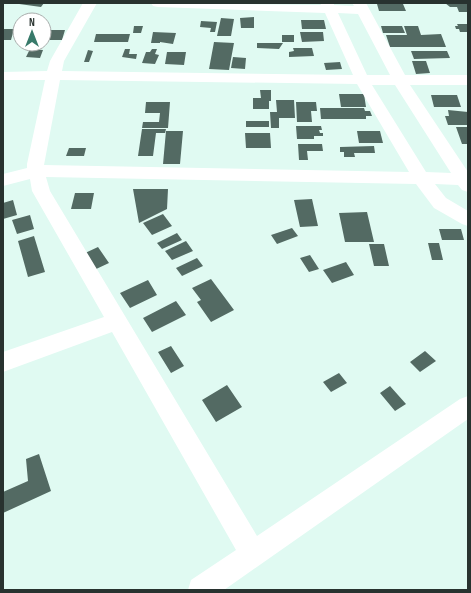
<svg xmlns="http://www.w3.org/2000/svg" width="471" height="593" viewBox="0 0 471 593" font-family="'Sofia Sans Condensed',sans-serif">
  <rect width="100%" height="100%" fill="#e0faf2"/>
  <path fill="#536a63" d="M 12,3 L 44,3 L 41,7 Z
    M 381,3 L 403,4 L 406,11 L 379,11 L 377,4 L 382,4 Z
    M 445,3 L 468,3 L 468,12 L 459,12 L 457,7 L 450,7 Z
    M 254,17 L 254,28 L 241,28 L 240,18 Z
    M 221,18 L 234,19 L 231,36 L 217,36 Z
    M 301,20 L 324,20 L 326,29 L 302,29 Z
    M 201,21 L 217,22 L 215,32 L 210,32 L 211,28 L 200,27 Z
    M 457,24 L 468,24 L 468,32 L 460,32 L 459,29 L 456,29 L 455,26 L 458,26 Z
    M 134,26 L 143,26 L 141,33 L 133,33 Z
    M 381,26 L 402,26 L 405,33 L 383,33 Z
    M 404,26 L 418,26 L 421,35 L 441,34 L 446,47 L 390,47 L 386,35 L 407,35 Z
    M 3,29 L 14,29 L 11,40 L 3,40 Z
    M 44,30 L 65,30 L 62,40 L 44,40 Z
    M 153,32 L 176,33 L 173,44 L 160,42 L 160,43 L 151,43 Z
    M 300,32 L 323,32 L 324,41 L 302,42 Z
    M 96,34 L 130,34 L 128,42 L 94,42 Z
    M 282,35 L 294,35 L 294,42 L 282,42 Z
    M 214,42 L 234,43 L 229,70 L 209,69 Z
    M 257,43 L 283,43 L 279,49 L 257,48 Z
    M 293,48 L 312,48 L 314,56 L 289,57 L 289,52 L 294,51 Z
    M 30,49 L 43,50 L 40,58 L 26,57 Z
    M 125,49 L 130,49 L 129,54 L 137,54 L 136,59 L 122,57 Z
    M 152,49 L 157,49 L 155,54 L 159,55 L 155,64 L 142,63 L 146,52 L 150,52 Z
    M 88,50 L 93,51 L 89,62 L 84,62 Z
    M 411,51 L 447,51 L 450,58 L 414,59 Z
    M 167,52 L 186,52 L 184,65 L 165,64 Z
    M 233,57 L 246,58 L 245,69 L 231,68 Z
    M 412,61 L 426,61 L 430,73 L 416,74 Z
    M 340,62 L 342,69 L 326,70 L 324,63 Z
    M 260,90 L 271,90 L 271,101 L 269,101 L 269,109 L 253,109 L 253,98 L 261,98 Z
    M 339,94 L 364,94 L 366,107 L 341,107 Z
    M 431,95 L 457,95 L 461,107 L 434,107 Z
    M 276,100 L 294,100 L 295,118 L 279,118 L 279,128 L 271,128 L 270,112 L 277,112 Z
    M 146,102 L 170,102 L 168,128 L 142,128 L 143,122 L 159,122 L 160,113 L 145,113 Z
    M 296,102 L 316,102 L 317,111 L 311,111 L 312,122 L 297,122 Z
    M 320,108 L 364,108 L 365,111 L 370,111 L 372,116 L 366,116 L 366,119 L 321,119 Z
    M 448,110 L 468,112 L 468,125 L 448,125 L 445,116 L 449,116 Z
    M 246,121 L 269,121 L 269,127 L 246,127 Z
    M 296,126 L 321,126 L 322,130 L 319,130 L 320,133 L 323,133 L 323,136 L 314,136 L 314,139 L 297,139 Z
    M 456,127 L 468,127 L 468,144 L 462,144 Z
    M 142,129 L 166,129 L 165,133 L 156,133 L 153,156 L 138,156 Z
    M 166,131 L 183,131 L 180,164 L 163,164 Z
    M 357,131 L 380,131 L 383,143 L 359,143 Z
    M 245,133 L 270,133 L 271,148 L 246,148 Z
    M 298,144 L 322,144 L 323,151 L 307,151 L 308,160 L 299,160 Z
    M 374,146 L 375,153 L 354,153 L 355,157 L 344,157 L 344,152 L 340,152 L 340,147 Z
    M 69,148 L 86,148 L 84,156 L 66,156 Z
    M 133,189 L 168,189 L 167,209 L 139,223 Z
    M 75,193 L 94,193 L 91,209 L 71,209 Z
    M 312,199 L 318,226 L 300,227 L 294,200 Z
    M 13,200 L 17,215 L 3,219 L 3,203 Z
    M 367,212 L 374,242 L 345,242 L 339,213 Z
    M 163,214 L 172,226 L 152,235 L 143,223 Z
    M 30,215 L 34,229 L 17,234 L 12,220 Z
    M 292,228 L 298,236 L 277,244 L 271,235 Z
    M 439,229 L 461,229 L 464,240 L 442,240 Z
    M 177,233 L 182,240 L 162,249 L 157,243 Z
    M 34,236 L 45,272 L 28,277 L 18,241 Z
    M 186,241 L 193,251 L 172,260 L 165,251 Z
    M 428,243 L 439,243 L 443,260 L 432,260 Z
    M 369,244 L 384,244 L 389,266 L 374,266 Z
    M 98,247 L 109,263 L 94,270 L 83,254 Z
    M 310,255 L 319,269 L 309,272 L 300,258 Z
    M 197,258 L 203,266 L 182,276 L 176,268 Z
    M 346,262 L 354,275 L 332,283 L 323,270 Z
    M 211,279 L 234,310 L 211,322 L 197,302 L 201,300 L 192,288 Z
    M 148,280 L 157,295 L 130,308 L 120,293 Z
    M 176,301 L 186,315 L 152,332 L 143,318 Z
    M 171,346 L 184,366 L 171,373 L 158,352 Z
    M 425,351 L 436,361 L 420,372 L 410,362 Z
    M 339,373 L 347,383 L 331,392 L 323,382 Z
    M 227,385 L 242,407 L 216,422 L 202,400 Z
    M 390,386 L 406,404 L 395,411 L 380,393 Z
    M 39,454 L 51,491 L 3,513 L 3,492 L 28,481 L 26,459 Z"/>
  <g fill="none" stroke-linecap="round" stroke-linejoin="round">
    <path fill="#fff" fill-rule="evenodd" d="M 83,3 L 97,3 L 64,61 L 62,71 L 353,75 L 325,13 L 158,7 L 153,6 L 151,3 L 321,5 L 320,3 L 334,3 L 334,5 L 354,6 L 352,3 L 366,3 L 405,75 L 468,75 L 468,85 L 410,85 L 468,172 L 468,192 L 462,190 L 458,185 L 435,184 L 446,198 L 468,211 L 468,226 L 462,224 L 434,208 L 416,184 L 46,177 L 50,191 L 257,536 L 460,399 L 468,396 L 468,419 L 224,590 L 188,590 L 191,580 L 236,550 L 112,332 L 3,372 L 3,352 L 104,317 L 32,191 L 30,179 L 3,186 L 3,174 L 27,168 L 27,164 L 45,80 L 3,80 L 3,72 L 47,71 L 50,61 ZM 338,13 L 358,14 L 390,75 L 367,75 ZM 60,80 L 357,84 L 409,172 L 44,165 ZM 372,85 L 395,85 L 451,173 L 426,172 Z"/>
  </g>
  <rect width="471" height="593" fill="none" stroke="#28322f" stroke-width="8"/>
  <g transform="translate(32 32)"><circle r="19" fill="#ffffff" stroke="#a9adac"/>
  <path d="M0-3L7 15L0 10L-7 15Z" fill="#387a6a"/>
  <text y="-6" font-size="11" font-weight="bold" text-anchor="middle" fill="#28322f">N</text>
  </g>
</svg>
